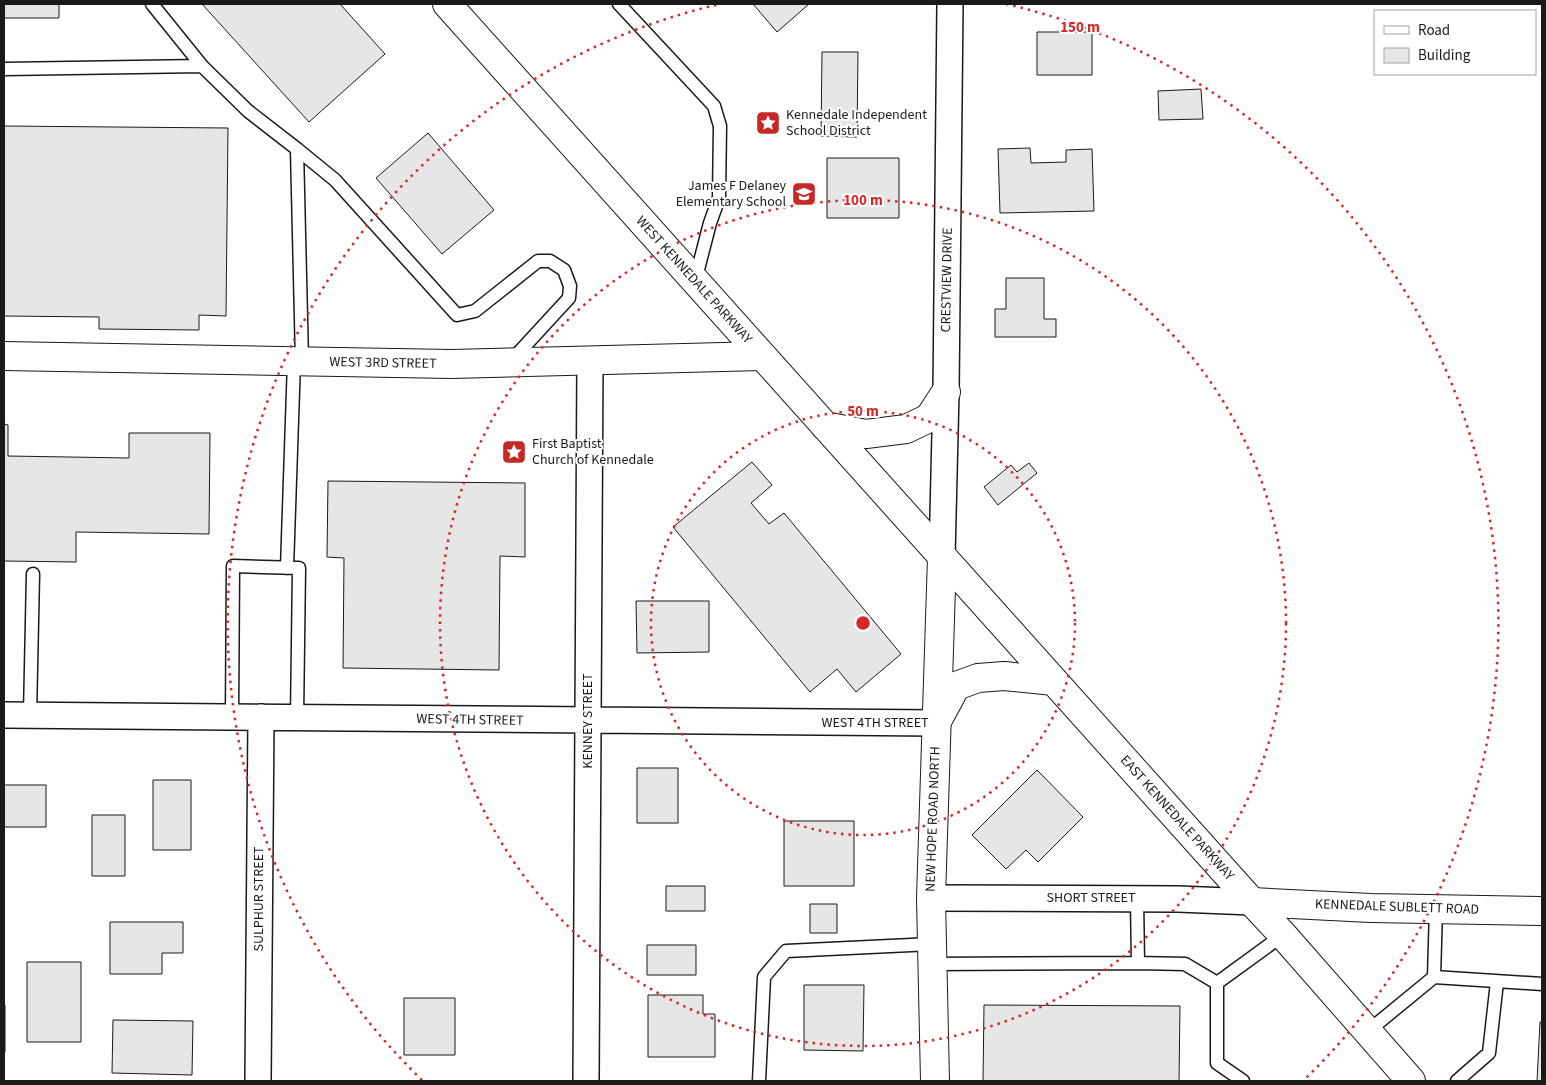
<svg xmlns="http://www.w3.org/2000/svg" width="1546" height="1085" viewBox="0 0 1546 1085" font-family="'Source Sans 3',sans-serif">
  <rect width="100%" height="100%" fill="#fff"/>
  <path fill="#e6e6e6" stroke="#1a1a1a" d="M 4,4 L 59,4 L 59,18 L 4,18 Z
    M 202,4 L 340,4 L 385,54 L 309,122 Z
    M 753,4 L 809,4 L 777,32 Z
    M 1037,32 L 1092,32 L 1092,75 L 1037,75 Z
    M 822,52 L 858,52 L 857,137 L 821,136 Z
    M 1201,89 L 1203,119 L 1159,120 L 1158,91 Z
    M 4,126 L 228,128 L 226,316 L 199,315 L 199,330 L 99,329 L 99,317 L 4,316 Z
    M 428,133 L 494,210 L 442,254 L 376,178 Z
    M 1030,148 L 1031,163 L 1066,162 L 1066,150 L 1092,149 L 1094,211 L 1000,213 L 998,149 Z
    M 827,158 L 899,158 L 899,218 L 827,218 Z
    M 1006,278 L 1044,278 L 1044,319 L 1056,319 L 1056,337 L 995,337 L 995,309 L 1006,309 Z
    M 4,424 L 8,425 L 8,456 L 129,458 L 129,433 L 210,433 L 209,534 L 76,532 L 76,562 L 4,561 Z
    M 752,462 L 772,485 L 751,503 L 769,524 L 784,513 L 901,654 L 856,692 L 837,669 L 810,692 L 673,527 Z
    M 1029,463 L 1037,473 L 998,505 L 984,487 L 1011,465 L 1017,472 Z
    M 328,481 L 525,483 L 525,557 L 500,556 L 499,670 L 343,668 L 344,558 L 327,557 Z
    M 636,601 L 709,601 L 709,652 L 637,653 Z
    M 637,768 L 678,768 L 678,823 L 637,823 Z
    M 1037,770 L 1083,817 L 1038,862 L 1026,850 L 1006,869 L 972,835 Z
    M 153,780 L 191,780 L 191,850 L 153,850 Z
    M 4,785 L 46,785 L 46,827 L 4,827 Z
    M 92,815 L 125,815 L 125,876 L 92,876 Z
    M 784,821 L 854,821 L 854,886 L 784,886 Z
    M 666,886 L 705,886 L 705,911 L 666,911 Z
    M 810,904 L 837,904 L 837,933 L 810,933 Z
    M 110,922 L 183,922 L 183,953 L 162,953 L 162,974 L 110,974 Z
    M 647,945 L 696,945 L 696,975 L 647,975 Z
    M 27,962 L 81,962 L 81,1042 L 27,1042 Z
    M 804,985 L 864,985 L 863,1051 L 804,1050 Z
    M 648,995 L 703,995 L 703,1014 L 715,1014 L 715,1057 L 648,1057 Z
    M 404,998 L 455,998 L 455,1055 L 404,1055 Z
    M 4,1005 L 5,1005 L 5,1052 L 4,1052 Z
    M 984,1005 L 1180,1006 L 1179,1081 L 983,1081 Z
    M 113,1020 L 193,1021 L 192,1075 L 112,1073 Z
    M 1540,1022 L 1542,1022 L 1542,1081 L 1537,1081 Z"/>
  <g fill="none" stroke-linecap="round" stroke-linejoin="round">
    <defs>
      <path id="service" d="M 619,4 L 714,106 L 720,126 L 719,198 L 710,223 L 695,281
        M 202,66 L 248,111 L 297,149 L 302,361
        M 4,69 L 202,66 L 152,4
        M 297,149 L 335,180 L 457,315 L 475,311 L 538,261 L 550,261 L 564,270 L 570,286 L 569,298 L 512,360
        M 287,568 L 294,361
        M 30,715 L 33,574
        M 232,717 L 233,566 L 299,568 L 297,718
        M 1137,899 L 1138,963
        M 932,964 L 1138,963 L 1185,964 L 1217,983 L 1283,935
        M 1434,977 L 1436,909
        M 1217,983 L 1217,1063 L 1243,1081
        M 1367,1032 L 1434,977 L 1542,984
        M 759,1081 L 764,977 L 786,951 L 932,944
        M 1457,1081 L 1489,1053 L 1497,982"/>
      <path id="minor" d="M 942,557 L 946,392 L 950,4
        M 4,715 L 936,723
        M 931,898 L 1178,899 L 1252,902
        M 258,1081 L 261,717
        M 586,1081 L 590,360"/>
      <path id="tertiary" d="M 4,356 L 451,364 L 762,356
        M 935,1081 L 931,898 L 942,557"/>
      <path id="secondary" d="M 1252,902 L 1371,908 L 1542,911"/>
      <path id="primary" d="M 447,4 L 1252,902 L 1283,935 L 1411,1081
        M 825,426 L 866,434 L 906,429 L 929,418 L 946,392
        M 936,723 L 956,686 L 978,678 L 1004,676 L 1054,681"/>
    </defs>
    <use href="#service" stroke="#1a1a1a" stroke-width="15"/>
    <use href="#minor" stroke="#1a1a1a" stroke-width="28"/>
    <use href="#tertiary" stroke="#1a1a1a" stroke-width="30"/>
    <use href="#secondary" stroke="#1a1a1a" stroke-width="30"/>
    <use href="#primary" stroke="#1a1a1a" stroke-width="30"/>
    <use href="#service" stroke="#fff" stroke-width="12"/>
    <use href="#minor" stroke="#fff" stroke-width="25"/>
    <use href="#tertiary" stroke="#fff" stroke-width="28"/>
    <use href="#secondary" stroke="#fff" stroke-width="28"/>
    <use href="#primary" stroke="#fff" stroke-width="28"/>
  </g>
  <g fill="none" stroke="#d62828" stroke-width="2.5" stroke-dasharray="2.5 5">
    <circle cx="863" cy="623" r="212"/>
    <circle cx="863" cy="623" r="423"/>
    <path d="M422 1080A635 635 0 0 1 720 4M1006 4A635 635 0 0 1 1304 1080"/>
  </g>
  <defs>
    <symbol id="sight-square" viewBox="-11 -11 22 22"><rect x="-9" y="-9" width="18" height="18" rx="4" fill="#c62828" stroke="#fff"/><path d="M0-6L1.8-2.2L6-1.7L2.9 1.2L3.7 5.4L0 3.3L-3.7 5.4L-2.9 1.2L-6-1.7L-1.8-2.2Z" fill="#fff"/></symbol>
    <symbol id="school-square" viewBox="-11 -11 22 22"><rect x="-9" y="-9" width="18" height="18" rx="4" fill="#c62828" stroke="#fff"/><path d="M0-5L7-2L0 1L-7-2ZM-4 1L0 2.5L4 1V4Q0 6-4 4Z" fill="#fff"/></symbol>
  </defs>
  <g fill-rule="evenodd">
    <use href="#sight-square" x="754" y="109" width="28" height="28"/>
    <use href="#school-square" x="790" y="180" width="28" height="28"/>
    <use href="#sight-square" x="500" y="438" width="28" height="28"/>
  </g>
  <g text-anchor="middle" dominant-baseline="central" stroke-width="4" stroke-linejoin="round" paint-order="stroke">
    <g font-size="14" fill="#1a1a1a" stroke="#fff" text-anchor="start">
      <text x="786" y="115">Kennedale Independent<tspan x="786" dy="16">School District</tspan></text>
      <text x="786" y="186" text-anchor="end">James F Delaney<tspan x="786" dy="16">Elementary School</tspan></text>
      <text x="532" y="444">First Baptist<tspan x="532" dy="16">Church of Kennedale</tspan></text>
    </g>
    <g font-size="14" fill="#1a1a1a" stroke="#fff">
      <text transform="translate(694 280) rotate(48)">WEST KENNEDALE PARKWAY</text>
      <text transform="translate(947 280) rotate(-89)">CRESTVIEW DRIVE</text>
      <text transform="translate(383 363) rotate(1)">WEST 3RD STREET</text>
      <text transform="translate(470 720) rotate(1)">WEST 4TH STREET</text>
      <text transform="translate(588 721) rotate(-90)">KENNEY STREET</text>
      <text x="875" y="723">WEST 4TH STREET</text>
      <text transform="translate(1177 818) rotate(48)">EAST KENNEDALE PARKWAY</text>
      <text transform="translate(933 819) rotate(-88)">NEW HOPE ROAD NORTH</text>
      <text x="1091" y="898">SHORT STREET</text>
      <text transform="translate(259 899) rotate(-90)">SULPHUR STREET</text>
      <text transform="translate(1397 907) rotate(2)">KENNEDALE SUBLETT ROAD</text>
    </g>
  </g>
  <circle cx="863" cy="623" r="8" fill="#d62828" stroke="#fff" stroke-width="2.5"/>
  <g font-size="15" text-anchor="middle" font-weight="bold" fill="#d62828" stroke="#fff" stroke-width="4" stroke-linejoin="round" paint-order="stroke">
    <text x="1080" y="32">150 m</text>
    <text x="863" y="205">100 m</text>
    <text x="863" y="416">50 m</text>
  </g>
  <rect width="1546" height="1085" fill="none" stroke="#1a1a1a" stroke-width="10"/>
  <rect x="1374" y="10" width="162" height="65" fill="#ffffff" stroke="#a3a3a3"/>
  <rect x="1384" y="26" width="25" height="8" fill="#ffffff" stroke="#a3a3a3"/>
  <text x="1418" y="35" font-size="15" fill="#1a1a1a">Road</text>
  <rect x="1384" y="48" width="25" height="15" fill="#e6e6e6" stroke="#a3a3a3"/>
  <text x="1418" y="60" font-size="15" fill="#1a1a1a">Building</text>
</svg>
